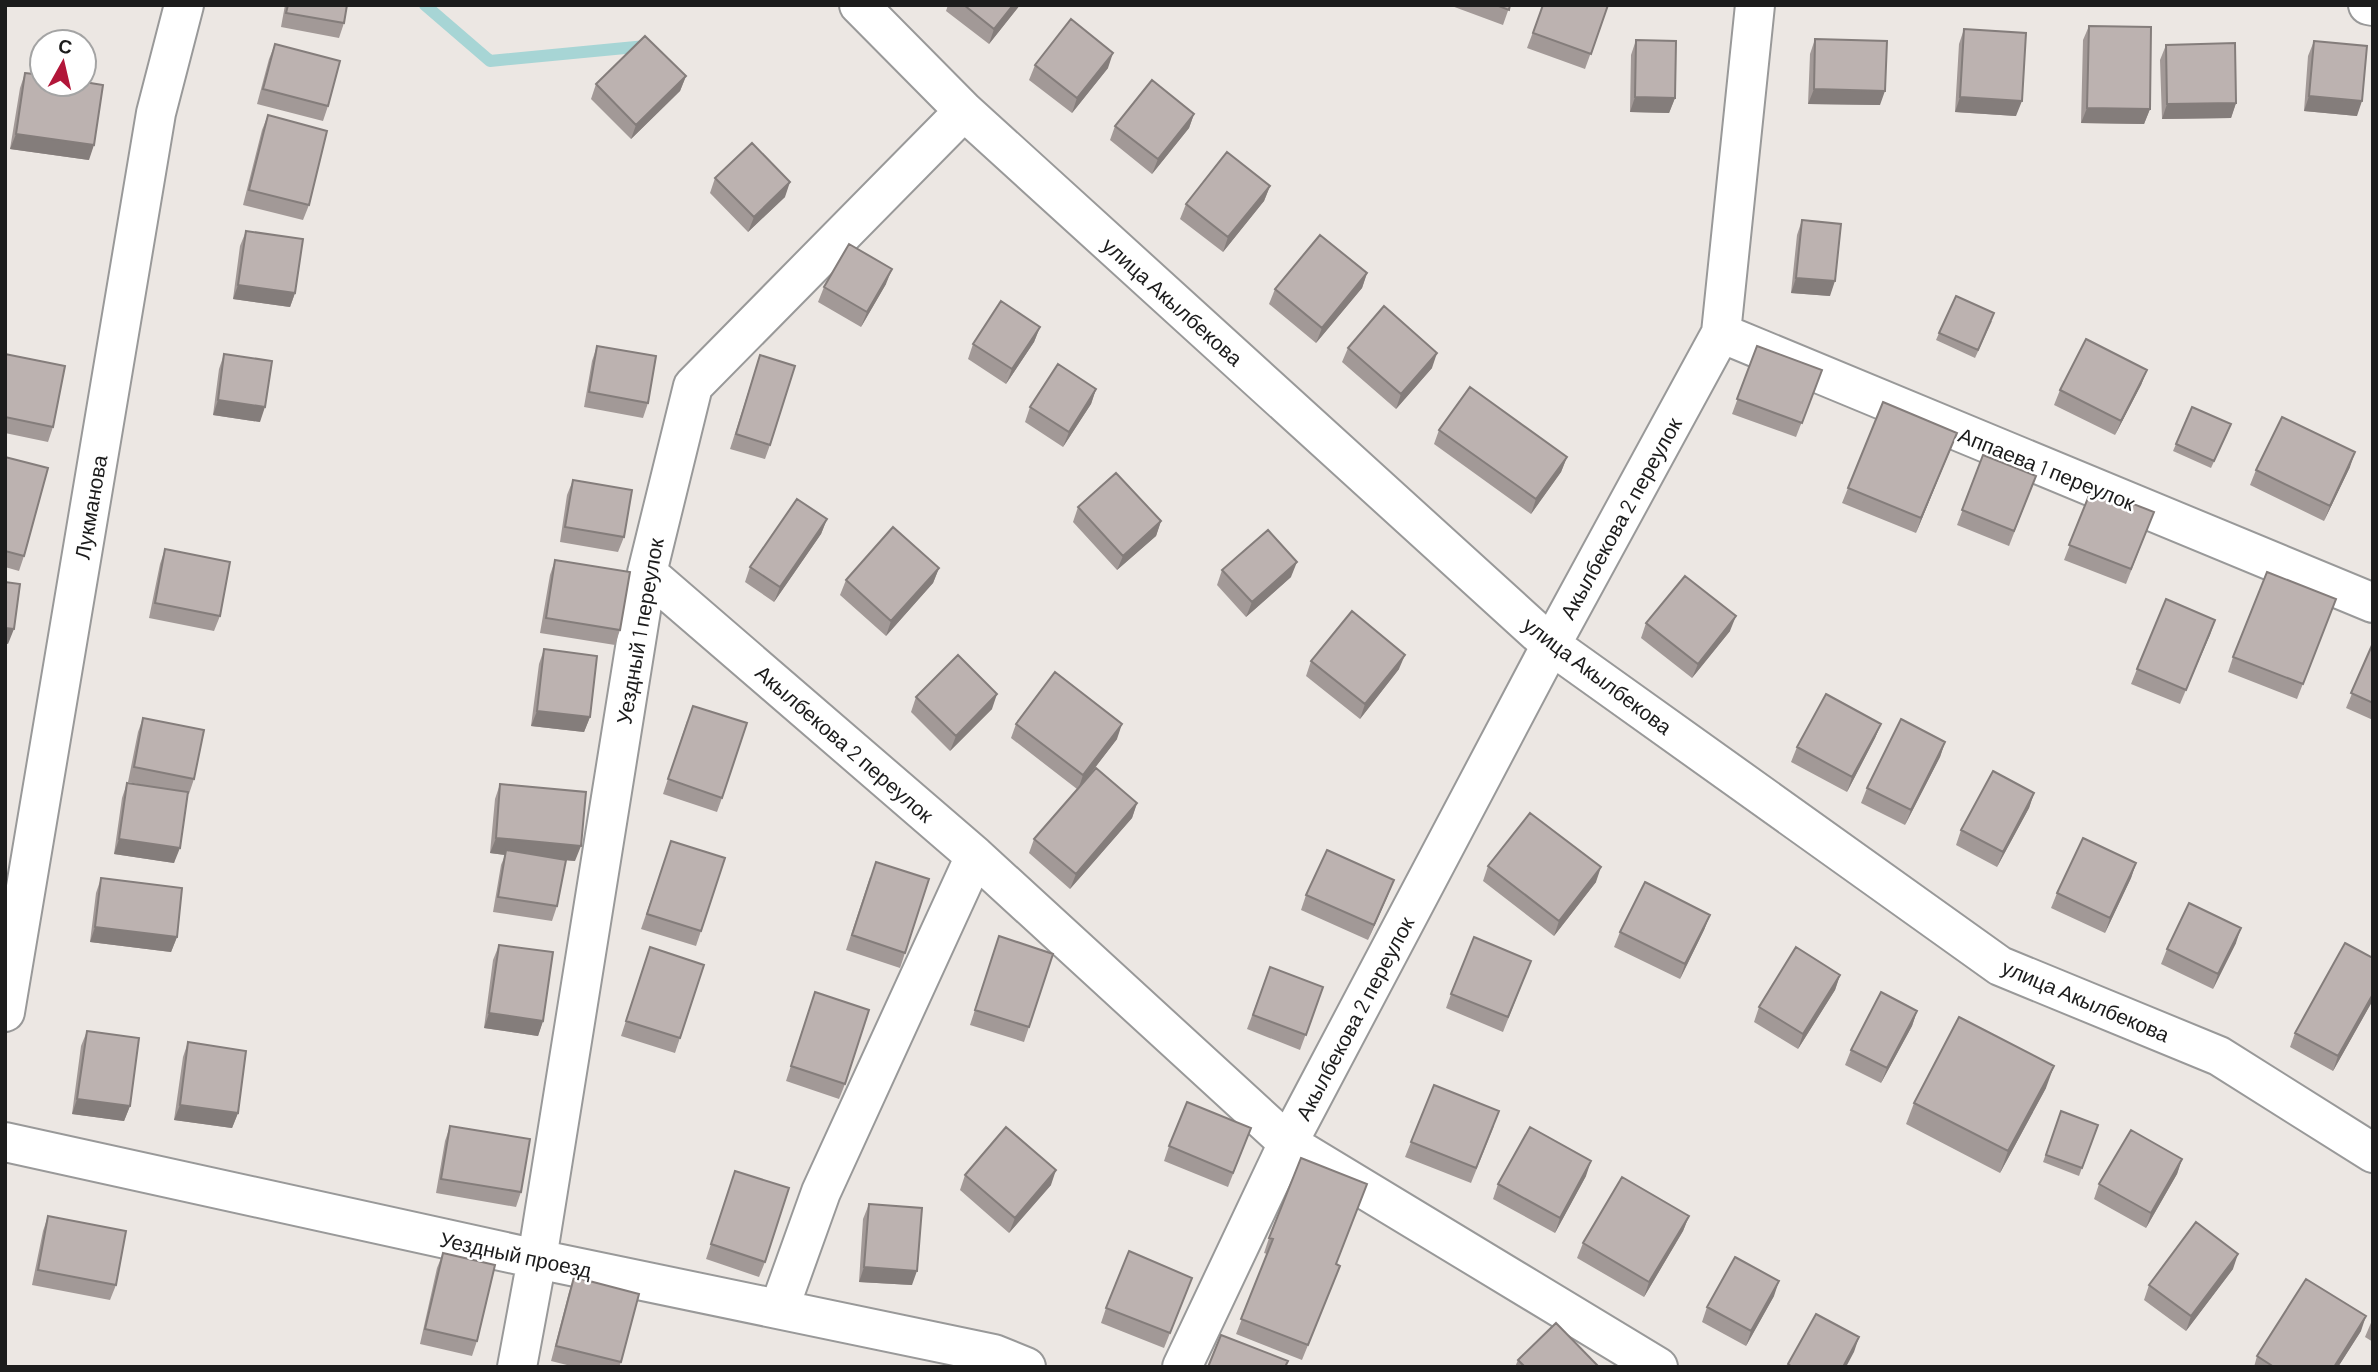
<svg xmlns="http://www.w3.org/2000/svg" width="2378" height="1372" viewBox="0 0 2378 1372" font-family="Barlow,sans-serif">
  <rect width="100%" height="100%" fill="#ece7e3"/>
  <g fill="none" stroke-linecap="round" stroke-linejoin="round">
    <path stroke="#a7d5d5" stroke-width="12" d="M 425,5 L 490,61 L 646,46"/>
    <defs>
      <path id="minor" d="M 859,5 L 964,111 L 1551,645 L 2000,966 L 2219,1056 L 2373,1153
        M 2368,5 L 2373,6
        M 1721,333 L 2373,603
        M 647,573 L 975,856 L 1288,1143 L 1658,1367
        M 5,1012 L 156,113 L 184,5
        M 5,1142 L 537,1259 L 994,1354 L 1026,1367
        M 779,1309 L 821,1192 L 975,856
        M 517,1367 L 537,1259 L 647,573 L 693,386 L 964,111
        M 1182,1367 L 1288,1143 L 1551,645 L 1721,333 L 1755,5"/>
    </defs>
    <use href="#minor" stroke="#999" stroke-width="42"/>
    <use href="#minor" stroke="#fff" stroke-width="38"/>
  </g>
  <path fill="#a29997" d="M 285,5 L 347,5 L 344,23 L 339,38 L 281,27 Z
    M 948,5 L 1020,5 L 989,44 L 946,11 Z
    M 1449,5 L 1510,5 L 1503,25 Z
    M 1543,5 L 1608,5 L 1585,69 L 1527,48 Z
    M 2089,26 L 2150,109 L 2144,124 L 2081,123 L 2083,40 Z
    M 1964,29 L 2016,116 L 1955,112 L 1959,44 Z
    M 1815,39 L 1880,105 L 1808,104 L 1810,54 Z
    M 1636,40 L 1675,98 L 1669,113 L 1630,112 L 1631,55 Z
    M 2314,41 L 2357,116 L 2304,111 L 2308,56 Z
    M 275,44 L 328,106 L 323,121 L 257,104 L 269,59 Z
    M 2166,45 L 2236,103 L 2231,118 L 2162,119 L 2160,60 Z
    M 1035,65 L 1108,68 L 1072,113 L 1029,80 Z
    M 25,73 L 89,160 L 10,149 L 20,88 Z
    M 686,76 L 680,91 L 631,139 L 591,99 L 596,84 Z
    M 1194,114 L 1189,128 L 1152,174 L 1110,140 L 1115,126 Z
    M 268,115 L 309,205 L 303,220 L 243,205 L 262,130 Z
    M 715,178 L 785,197 L 748,232 L 710,193 Z
    M 1270,186 L 1264,201 L 1223,252 L 1180,219 L 1186,204 Z
    M 1802,220 L 1830,296 L 1791,293 L 1797,235 Z
    M 246,231 L 295,293 L 290,307 L 233,299 L 240,246 Z
    M 1367,273 L 1362,288 L 1316,343 L 1269,304 L 1275,289 Z
    M 886,284 L 861,327 L 818,302 L 824,287 Z
    M 1992,321 L 1975,358 L 1936,340 L 1939,333 Z
    M 1040,327 L 1034,342 L 1006,384 L 968,359 L 973,344 Z
    M 597,346 L 648,403 L 643,418 L 584,407 L 592,361 Z
    M 1757,346 L 1822,370 L 1796,437 L 1732,414 Z
    M 1348,348 L 1432,368 L 1396,409 L 1342,362 Z
    M 5,354 L 53,427 L 48,442 L 5,433 Z
    M 224,354 L 260,422 L 213,415 L 219,369 Z
    M 760,355 L 770,445 L 765,459 L 730,449 Z
    M 2147,370 L 2141,385 L 2115,435 L 2054,405 L 2060,390 Z
    M 1096,389 L 1091,404 L 1063,447 L 1025,422 L 1030,407 Z
    M 1439,430 L 1567,457 L 1561,472 L 1531,514 L 1434,444 Z
    M 2228,432 L 2211,468 L 2173,451 L 2176,444 Z
    M 1951,448 L 1916,533 L 1842,503 L 1848,488 Z
    M 1983,455 L 2036,476 L 2009,546 L 1957,525 Z
    M 5,457 L 24,556 L 19,571 L 5,567 Z
    M 2350,467 L 2324,521 L 2250,485 L 2256,470 Z
    M 573,480 L 624,537 L 618,552 L 560,542 L 567,495 Z
    M 2092,488 L 2154,512 L 2126,584 L 2064,560 Z
    M 1078,507 L 1161,521 L 1156,536 L 1117,570 L 1073,522 Z
    M 827,519 L 821,534 L 774,602 L 745,582 L 750,567 Z
    M 165,549 L 220,616 L 214,631 L 149,618 L 160,564 Z
    M 555,560 L 620,630 L 615,645 L 540,633 L 550,575 Z
    M 939,568 L 933,583 L 886,636 L 840,595 L 846,580 Z
    M 1222,570 L 1291,577 L 1246,617 L 1217,585 Z
    M 2336,599 L 2297,699 L 2228,672 L 2233,657 Z
    M 2215,620 L 2180,704 L 2131,684 L 2137,669 Z
    M 1646,623 L 1730,631 L 1692,678 L 1641,638 Z
    M 2373,643 L 2373,720 L 2346,708 Z
    M 544,649 L 590,717 L 584,732 L 531,726 L 539,664 Z
    M 1311,661 L 1399,669 L 1360,719 L 1306,676 Z
    M 916,697 L 992,709 L 950,751 L 911,712 Z
    M 143,718 L 194,779 L 189,794 L 187,794 L 174,863 L 114,854 L 122,798 L 127,783 L 147,786 L 128,782 L 138,732 Z
    M 687,721 L 722,798 L 717,812 L 663,794 Z
    M 1016,724 L 1117,739 L 1089,775 L 1137,803 L 1132,818 L 1070,889 L 1029,853 L 1034,839 L 1077,789 L 1011,738 Z
    M 1881,724 L 1875,738 L 1847,792 L 1791,762 L 1797,747 Z
    M 1945,742 L 1940,757 L 1905,825 L 1861,803 L 1867,788 Z
    M 500,784 L 575,861 L 566,860 L 557,906 L 552,921 L 493,912 L 501,865 L 505,855 L 490,853 L 495,799 Z
    M 2034,793 L 2029,808 L 1997,867 L 1956,845 L 1961,830 Z
    M 666,856 L 701,931 L 696,946 L 641,929 Z
    M 2136,863 L 2131,878 L 2105,933 L 2051,908 L 2057,893 Z
    M 1488,866 L 1596,882 L 1554,936 L 1483,881 Z
    M 870,877 L 905,953 L 900,968 L 846,950 Z
    M 101,878 L 177,937 L 171,952 L 90,942 L 96,893 Z
    M 1306,895 L 1388,895 L 1368,940 L 1301,910 Z
    M 1710,915 L 1704,930 L 1680,979 L 1614,947 L 1620,932 Z
    M 2236,943 L 2213,989 L 2161,964 L 2167,949 Z
    M 499,945 L 543,1021 L 538,1036 L 484,1028 L 493,960 Z
    M 994,951 L 1029,1027 L 1024,1042 L 970,1025 Z
    M 2373,958 L 2373,1000 L 2333,1071 L 2290,1047 L 2295,1033 Z
    M 1531,961 L 1503,1032 L 1446,1008 L 1451,994 Z
    M 645,962 L 680,1038 L 675,1053 L 621,1036 Z
    M 1270,967 L 1323,987 L 1300,1050 L 1247,1029 Z
    M 1840,975 L 1835,990 L 1798,1049 L 1754,1022 L 1759,1007 Z
    M 810,1007 L 845,1084 L 839,1099 L 786,1081 Z
    M 1917,1011 L 1912,1026 L 1881,1083 L 1845,1065 L 1851,1050 Z
    M 87,1031 L 130,1106 L 124,1121 L 72,1114 L 81,1046 Z
    M 188,1042 L 238,1113 L 232,1128 L 174,1120 L 183,1057 Z
    M 2046,1088 L 2000,1173 L 1906,1124 L 1914,1103 Z
    M 2061,1111 L 2098,1125 L 2079,1176 L 2043,1162 Z
    M 450,1126 L 521,1192 L 516,1207 L 436,1193 L 445,1141 Z
    M 1494,1126 L 1471,1183 L 1405,1157 L 1411,1142 Z
    M 1251,1128 L 1228,1187 L 1164,1161 L 1169,1146 Z
    M 2182,1159 L 2177,1174 L 2146,1228 L 2094,1199 L 2099,1184 Z
    M 965,1175 L 1051,1185 L 1009,1233 L 960,1190 Z
    M 1586,1176 L 1555,1233 L 1493,1199 L 1498,1184 Z
    M 730,1186 L 765,1262 L 759,1277 L 706,1259 Z
    M 869,1204 L 912,1285 L 859,1282 L 863,1219 Z
    M 48,1216 L 116,1285 L 110,1300 L 32,1285 L 43,1231 Z
    M 1689,1216 L 1683,1231 L 1644,1297 L 1577,1258 L 1583,1243 Z
    M 1269,1238 L 1340,1266 L 1302,1360 L 1236,1334 L 1267,1254 L 1264,1253 Z
    M 443,1253 L 477,1341 L 472,1356 L 420,1344 L 437,1268 Z
    M 2233,1269 L 2186,1331 L 2144,1300 L 2149,1285 Z
    M 574,1277 L 621,1362 L 619,1367 L 575,1367 L 551,1361 L 569,1292 Z
    M 1192,1278 L 1164,1348 L 1101,1323 L 1106,1308 Z
    M 1774,1296 L 1746,1346 L 1702,1322 L 1707,1307 Z
    M 2373,1318 L 2373,1342 L 2365,1337 Z
    M 2361,1331 L 2338,1367 L 2254,1367 L 2257,1356 Z
    M 1518,1360 L 1599,1367 L 1515,1367 Z"/>
  <path fill="#847d7b" d="M 1013,5 L 1020,5 L 989,44 L 994,29 Z
    M 1113,53 L 1108,68 L 1072,113 L 1077,98 Z
    M 686,76 L 680,91 L 631,139 L 636,125 Z
    M 1814,89 L 1885,91 L 1880,105 L 1808,104 Z
    M 2309,96 L 2362,101 L 2357,116 L 2304,111 Z
    M 1635,97 L 1675,98 L 1669,113 L 1630,112 Z
    M 1960,97 L 2022,101 L 2016,116 L 1955,112 Z
    M 2236,103 L 2231,118 L 2162,119 L 2167,104 Z
    M 2087,108 L 2150,109 L 2144,124 L 2081,123 Z
    M 1194,114 L 1189,128 L 1152,174 L 1158,159 Z
    M 16,134 L 94,145 L 89,160 L 10,149 Z
    M 790,182 L 785,197 L 748,232 L 754,217 Z
    M 1270,186 L 1264,201 L 1223,252 L 1228,237 Z
    M 892,269 L 886,284 L 861,327 L 867,312 Z
    M 1367,273 L 1362,288 L 1316,343 L 1322,328 Z
    M 1796,278 L 1835,281 L 1830,296 L 1791,293 Z
    M 238,285 L 295,293 L 290,307 L 233,299 Z
    M 1040,327 L 1034,342 L 1006,384 L 1012,369 Z
    M 1437,353 L 1432,368 L 1396,409 L 1401,394 Z
    M 2147,370 L 2141,385 L 2115,435 L 2121,421 Z
    M 1096,389 L 1091,404 L 1063,447 L 1069,432 Z
    M 218,400 L 265,407 L 260,422 L 213,415 Z
    M 1957,433 L 1951,448 L 1916,533 L 1921,518 Z
    M 2355,452 L 2350,467 L 2324,521 L 2330,506 Z
    M 1567,457 L 1561,472 L 1531,514 L 1536,499 Z
    M 827,519 L 821,534 L 774,602 L 780,587 Z
    M 1161,521 L 1156,536 L 1117,570 L 1123,556 Z
    M 1297,562 L 1291,577 L 1246,617 L 1252,602 Z
    M 939,568 L 933,583 L 886,636 L 891,621 Z
    M 1736,616 L 1730,631 L 1692,678 L 1698,664 Z
    M 2215,620 L 2210,635 L 2180,704 L 2186,690 Z
    M 5,628 L 14,629 L 8,644 L 5,643 Z
    M 1405,655 L 1399,669 L 1360,719 L 1365,704 Z
    M 997,694 L 992,709 L 950,751 L 956,736 Z
    M 537,711 L 590,717 L 584,732 L 531,726 Z
    M 1122,724 L 1117,739 L 1078,790 L 1083,775 Z
    M 1881,724 L 1875,738 L 1847,792 L 1852,777 Z
    M 1945,742 L 1940,757 L 1905,825 L 1911,810 Z
    M 2034,793 L 2029,808 L 1997,867 L 2003,852 Z
    M 1137,803 L 1132,818 L 1070,889 L 1076,874 Z
    M 496,838 L 581,846 L 575,861 L 506,855 L 506,850 L 505,855 L 490,853 Z
    M 119,839 L 180,848 L 174,863 L 114,854 Z
    M 2136,863 L 2131,878 L 2105,933 L 2110,918 Z
    M 1601,867 L 1596,882 L 1554,936 L 1559,921 Z
    M 1394,880 L 1388,895 L 1368,940 L 1374,925 Z
    M 1710,915 L 1704,930 L 1680,979 L 1685,964 Z
    M 95,927 L 177,937 L 171,952 L 90,942 Z
    M 2241,928 L 2236,943 L 2213,989 L 2218,974 Z
    M 1840,975 L 1835,990 L 1798,1049 L 1803,1034 Z
    M 2373,994 L 2373,1000 L 2333,1071 L 2338,1056 Z
    M 1917,1011 L 1912,1026 L 1881,1083 L 1887,1068 Z
    M 489,1013 L 543,1021 L 538,1036 L 484,1028 Z
    M 2054,1066 L 2046,1088 L 2000,1173 L 2008,1151 Z
    M 77,1099 L 130,1106 L 124,1121 L 72,1114 Z
    M 180,1105 L 238,1113 L 232,1128 L 174,1120 Z
    M 2182,1159 L 2177,1174 L 2146,1228 L 2151,1213 Z
    M 1591,1161 L 1586,1176 L 1555,1233 L 1560,1218 Z
    M 1056,1170 L 1051,1185 L 1009,1233 L 1015,1218 Z
    M 1689,1216 L 1683,1231 L 1644,1297 L 1649,1282 Z
    M 2238,1254 L 2233,1269 L 2186,1331 L 2191,1316 Z
    M 864,1267 L 917,1271 L 912,1285 L 859,1282 Z
    M 1779,1281 L 1774,1296 L 1746,1346 L 1751,1331 Z
    M 2366,1316 L 2361,1331 L 2338,1367 L 2334,1367 Z
    M 1859,1337 L 1854,1352 L 1846,1367 L 1843,1367 Z"/>
  <path fill="#bcb2b0" stroke="#847d7b" stroke-width="2" d="M 288,5 L 347,5 L 344,23 L 286,13 Z
    M 964,5 L 1013,5 L 994,29 Z
    M 1496,5 L 1510,5 L 1509,10 Z
    M 1543,5 L 1608,5 L 1591,54 L 1533,33 Z
    M 1071,19 L 1113,53 L 1077,98 L 1035,65 Z
    M 2089,26 L 2151,27 L 2150,109 L 2087,108 Z
    M 1964,29 L 2026,33 L 2022,101 L 1960,97 Z
    M 645,36 L 686,76 L 636,125 L 596,84 Z
    M 1815,39 L 1887,41 L 1885,91 L 1814,89 Z
    M 1636,40 L 1676,41 L 1675,98 L 1635,97 Z
    M 2314,41 L 2367,46 L 2362,101 L 2309,96 Z
    M 2235,43 L 2236,103 L 2167,104 L 2166,45 Z
    M 275,44 L 340,61 L 328,106 L 263,89 Z
    M 25,73 L 42,75 L 42,84 L 84,84 L 84,82 L 103,85 L 94,145 L 16,134 Z
    M 1152,80 L 1194,114 L 1158,159 L 1115,126 Z
    M 268,115 L 327,131 L 309,205 L 249,190 Z
    M 752,143 L 790,182 L 754,217 L 715,178 Z
    M 1227,152 L 1270,186 L 1228,237 L 1186,204 Z
    M 1802,220 L 1841,224 L 1835,281 L 1796,278 Z
    M 246,231 L 303,239 L 295,293 L 238,285 Z
    M 1320,235 L 1367,273 L 1322,328 L 1275,289 Z
    M 849,244 L 892,269 L 867,312 L 824,287 Z
    M 1956,296 L 1994,313 L 1978,350 L 1939,333 Z
    M 1001,301 L 1040,327 L 1012,369 L 973,344 Z
    M 1384,306 L 1437,353 L 1401,394 L 1348,348 Z
    M 2086,339 L 2147,370 L 2121,421 L 2060,390 Z
    M 597,346 L 656,356 L 648,403 L 589,392 Z
    M 1757,346 L 1822,370 L 1802,423 L 1737,399 Z
    M 5,354 L 65,366 L 53,427 L 5,417 Z
    M 224,354 L 272,361 L 265,407 L 218,400 Z
    M 760,355 L 795,366 L 770,445 L 736,434 Z
    M 1058,364 L 1096,389 L 1069,432 L 1030,407 Z
    M 1470,387 L 1567,457 L 1536,499 L 1439,430 Z
    M 1883,402 L 1957,433 L 1921,518 L 1848,488 Z
    M 2192,407 L 2231,424 L 2214,461 L 2176,444 Z
    M 2282,417 L 2355,452 L 2330,506 L 2256,470 Z
    M 1983,455 L 2036,476 L 2014,531 L 1962,510 Z
    M 5,457 L 48,468 L 24,556 L 5,551 Z
    M 1116,473 L 1161,521 L 1123,556 L 1078,507 Z
    M 573,480 L 632,490 L 624,537 L 565,527 Z
    M 2092,488 L 2154,512 L 2131,569 L 2069,545 Z
    M 797,499 L 827,519 L 780,587 L 750,567 Z
    M 893,527 L 939,568 L 891,621 L 846,580 Z
    M 1268,530 L 1297,562 L 1252,602 L 1222,570 Z
    M 165,549 L 230,562 L 220,616 L 155,603 Z
    M 555,560 L 630,572 L 620,630 L 546,618 Z
    M 2267,572 L 2336,599 L 2303,684 L 2233,657 Z
    M 1685,576 L 1736,616 L 1698,664 L 1646,623 Z
    M 5,582 L 20,584 L 14,629 L 5,628 Z
    M 2166,599 L 2215,620 L 2186,690 L 2137,669 Z
    M 1352,611 L 1405,655 L 1365,704 L 1311,661 Z
    M 2373,643 L 2373,703 L 2351,693 Z
    M 544,649 L 597,656 L 590,717 L 537,711 Z
    M 958,655 L 997,694 L 956,736 L 916,697 Z
    M 1055,672 L 1122,724 L 1083,775 L 1016,724 Z
    M 1826,694 L 1881,724 L 1852,777 L 1797,747 Z
    M 693,706 L 747,723 L 722,798 L 668,779 Z
    M 143,718 L 204,730 L 194,779 L 134,767 Z
    M 1901,719 L 1945,742 L 1911,810 L 1867,788 Z
    M 1096,768 L 1137,803 L 1076,874 L 1034,839 Z
    M 1993,771 L 2034,793 L 2003,852 L 1961,830 Z
    M 127,783 L 188,792 L 180,848 L 119,839 Z
    M 500,784 L 586,792 L 581,846 L 496,838 Z
    M 1530,813 L 1601,867 L 1559,921 L 1488,866 Z
    M 2083,838 L 2136,863 L 2110,918 L 2057,893 Z
    M 671,841 L 725,858 L 701,931 L 647,914 Z
    M 506,850 L 566,860 L 557,906 L 498,897 Z
    M 1327,850 L 1394,880 L 1374,925 L 1306,895 Z
    M 876,862 L 929,879 L 905,953 L 852,935 Z
    M 101,878 L 182,888 L 177,937 L 95,927 Z
    M 1645,882 L 1710,915 L 1685,964 L 1620,932 Z
    M 2189,903 L 2241,928 L 2218,974 L 2167,949 Z
    M 999,936 L 1053,954 L 1029,1027 L 975,1010 Z
    M 1474,937 L 1531,961 L 1508,1017 L 1451,994 Z
    M 2345,943 L 2373,958 L 2373,994 L 2338,1056 L 2295,1033 Z
    M 499,945 L 553,952 L 543,1021 L 489,1013 Z
    M 650,947 L 704,965 L 680,1038 L 626,1021 Z
    M 1796,947 L 1840,975 L 1803,1034 L 1759,1007 Z
    M 1270,967 L 1323,987 L 1306,1035 L 1253,1015 Z
    M 815,992 L 869,1010 L 845,1084 L 791,1066 Z
    M 1881,992 L 1917,1011 L 1887,1068 L 1851,1050 Z
    M 1959,1017 L 2054,1066 L 2008,1151 L 1914,1103 Z
    M 87,1031 L 139,1038 L 130,1106 L 77,1099 Z
    M 188,1042 L 246,1051 L 238,1113 L 180,1105 Z
    M 1434,1085 L 1499,1111 L 1476,1168 L 1411,1142 Z
    M 1187,1102 L 1251,1128 L 1233,1173 L 1169,1146 Z
    M 2061,1111 L 2098,1125 L 2082,1168 L 2046,1155 Z
    M 450,1126 L 530,1139 L 521,1192 L 441,1179 Z
    M 1006,1127 L 1056,1170 L 1015,1218 L 965,1175 Z
    M 1530,1127 L 1591,1161 L 1560,1218 L 1498,1184 Z
    M 2131,1130 L 2182,1159 L 2151,1213 L 2099,1184 Z
    M 1301,1158 L 1367,1184 L 1336,1264 L 1340,1266 L 1308,1345 L 1241,1319 L 1273,1239 L 1269,1238 Z
    M 735,1171 L 789,1188 L 765,1262 L 711,1244 Z
    M 1622,1177 L 1689,1216 L 1649,1282 L 1583,1243 Z
    M 869,1204 L 922,1208 L 917,1271 L 864,1267 Z
    M 48,1216 L 126,1231 L 116,1285 L 38,1270 Z
    M 2196,1222 L 2238,1254 L 2191,1316 L 2149,1285 Z
    M 1129,1251 L 1192,1278 L 1170,1333 L 1106,1308 Z
    M 443,1253 L 495,1265 L 477,1341 L 425,1329 Z
    M 1735,1257 L 1779,1281 L 1751,1331 L 1707,1307 Z
    M 574,1277 L 639,1294 L 621,1362 L 556,1346 Z
    M 2306,1279 L 2366,1316 L 2334,1367 L 2274,1367 L 2257,1356 Z
    M 1816,1314 L 1859,1337 L 1843,1367 L 1792,1367 L 1788,1364 Z
    M 1556,1323 L 1599,1367 L 1525,1367 L 1518,1360 Z
    M 1221,1335 L 1288,1361 L 1285,1367 L 1208,1367 Z"/>
  <g text-anchor="middle" dominant-baseline="central" stroke-width="5" stroke-linejoin="round" paint-order="stroke">
    <g font-size="21" fill="#1c1c1c" stroke="#fff">
      <text transform="translate(1173 301) rotate(42)">улица Акылбекова</text>
      <text transform="translate(2047 468) rotate(22)">Аппаева 1 переулок</text>
      <text transform="translate(90 507) rotate(-80)">Лукманова</text>
      <text transform="translate(1620 518) rotate(-61)">Акылбекова 2 переулок</text>
      <text transform="translate(639 631) rotate(-80)">Уездный 1 переулок</text>
      <text transform="translate(1598 675) rotate(37)">улица Акылбекова</text>
      <text transform="translate(845 743) rotate(41)">Акылбекова 2 переулок</text>
      <text transform="translate(2086 1000) rotate(23)">улица Акылбекова</text>
      <text transform="translate(1354 1018) rotate(-62)">Акылбекова 2 переулок</text>
      <text transform="translate(516 1254) rotate(12)">Уездный проезд</text>
    </g>
  </g>
  <rect width="2378" height="1372" fill="none" stroke="#1c1c1c" stroke-width="14"/>
  <g transform="translate(63 63) rotate(8)"><circle r="33" fill="#ffffff" stroke="#a4a4a4" stroke-width="2"/>
  <path d="M0-5L12 26L0 18L-12 26Z" fill="#b21639"/>
  <text y="-10" font-size="19" font-weight="bold" text-anchor="middle" fill="#1c1c1c">С</text>
  </g>
</svg>
